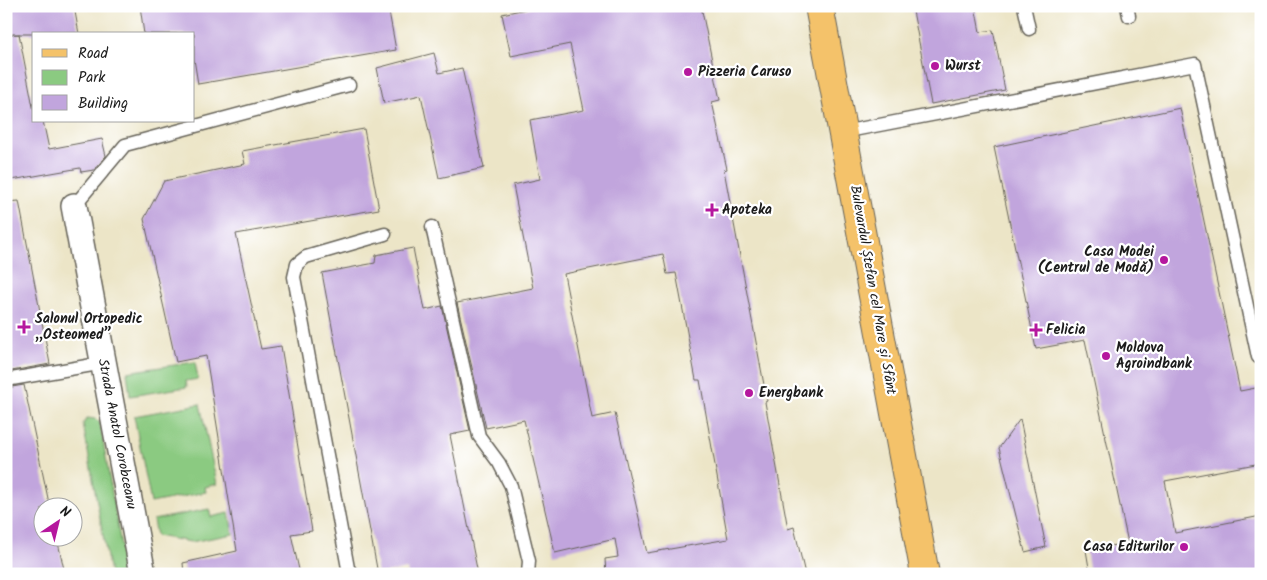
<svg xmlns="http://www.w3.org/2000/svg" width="1267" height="580" viewBox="0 0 1267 580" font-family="Kalam,sans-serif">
  <rect width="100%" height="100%" fill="#fff"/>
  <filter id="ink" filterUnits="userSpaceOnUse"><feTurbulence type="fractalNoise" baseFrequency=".02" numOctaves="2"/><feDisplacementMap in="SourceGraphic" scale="10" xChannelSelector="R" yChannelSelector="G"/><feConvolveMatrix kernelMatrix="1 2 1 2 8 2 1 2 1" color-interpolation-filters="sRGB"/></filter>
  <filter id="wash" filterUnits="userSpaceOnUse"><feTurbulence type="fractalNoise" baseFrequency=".0096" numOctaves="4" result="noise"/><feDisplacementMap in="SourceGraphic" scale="20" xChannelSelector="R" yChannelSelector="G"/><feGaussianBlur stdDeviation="1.12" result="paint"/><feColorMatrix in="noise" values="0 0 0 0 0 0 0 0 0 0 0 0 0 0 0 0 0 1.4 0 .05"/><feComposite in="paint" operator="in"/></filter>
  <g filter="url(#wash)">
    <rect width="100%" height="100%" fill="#ece5c7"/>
    <path fill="#8bca81" stroke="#54734e" d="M 195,362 L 198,379 L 186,381 L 187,387 L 130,396 L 127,372 Z
      M 200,404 L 217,484 L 205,487 L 206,492 L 151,503 L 134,416 Z
      M 87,418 L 96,419 L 100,423 L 126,574 L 110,574 L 83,424 Z
      M 209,509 L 211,517 L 229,513 L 233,534 L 191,542 L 156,536 L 153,520 Z"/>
    <g id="blocks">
      <path fill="#c1a5dd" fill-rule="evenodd" d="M 6,6 L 74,6 L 79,34 L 6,34 Z
        M 140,6 L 388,6 L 396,50 L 198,84 L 194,59 L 194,34 L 144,34 Z
        M 540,6 L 701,6 L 720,100 L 712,102 L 727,169 L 724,170 L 767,401 L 765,402 L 788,529 L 794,527 L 805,574 L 606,574 L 605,559 L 618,557 L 615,539 L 555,553 L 524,420 L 486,428 L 457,303 L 533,288 L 513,185 L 540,179 L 530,120 L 584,110 L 570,44 L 511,56 L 502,14 ZM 663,254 L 667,274 L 676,273 L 696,380 L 700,380 L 728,539 L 647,553 L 615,413 L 592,418 L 564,274 Z
        M 912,6 L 975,6 L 980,32 L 993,30 L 1005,90 L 931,104 Z
        M 19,34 L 34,112 L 34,121 L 43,121 L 49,149 L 102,139 L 106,156 L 94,170 L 81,172 L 80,168 L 6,181 L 6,35 Z
        M 434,53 L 439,73 L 462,68 L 484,168 L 439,178 L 421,95 L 384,103 L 377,68 Z
        M 1180,108 L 1240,391 L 1261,387 L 1261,463 L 1165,481 L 1175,533 L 1261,516 L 1261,574 L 1090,574 L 1086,550 L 1128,543 L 1085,340 L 1036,349 L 994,147 Z
        M 364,129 L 379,209 L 236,234 L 261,349 L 281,346 L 312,531 L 291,534 L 300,574 L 184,574 L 183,563 L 237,551 L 206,356 L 176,362 L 144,219 L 164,181 L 245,164 L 242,151 Z
        M 19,201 L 50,364 L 6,372 L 6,202 Z
        M 413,248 L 425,310 L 442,306 L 470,431 L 450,435 L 478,574 L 408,574 L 407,569 L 378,574 L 322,273 L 375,263 L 376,255 Z
        M 24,385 L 50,508 L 42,508 L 42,538 L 57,538 L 65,574 L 6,574 L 6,388 Z
        M 1020,419 L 1046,547 L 1025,552 L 999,448 Z"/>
    </g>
  </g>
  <g filter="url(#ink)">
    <use href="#blocks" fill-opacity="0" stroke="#656258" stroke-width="1"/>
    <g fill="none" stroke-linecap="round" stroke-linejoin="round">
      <defs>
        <path id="service" d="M 1024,6 L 1029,29
          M 1127,6 L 1129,16
          M 843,132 L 1195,64 L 1258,357
          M 74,206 L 125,145 L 349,85
          M 432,227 L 479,436 L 499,463 L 511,486 L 529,561 L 528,574
          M 6,380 L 104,363
          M 352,574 L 348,568 L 294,277 L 297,264 L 306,257 L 385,234"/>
        <path id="minor" d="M 74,206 L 143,574"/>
        <path id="primary" d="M 819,6 L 925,574"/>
      </defs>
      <use href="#service" stroke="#656258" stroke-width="15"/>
      <use href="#minor" stroke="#656258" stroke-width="28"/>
      <use href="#primary" stroke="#656258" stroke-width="30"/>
      <use href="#service" stroke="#fff" stroke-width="12"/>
      <use href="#minor" stroke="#fff" stroke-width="25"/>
      <use href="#primary" stroke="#f4c26a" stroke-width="28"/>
    </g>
  </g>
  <g fill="#b5179e" stroke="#fff" stroke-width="2">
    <circle cx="935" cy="66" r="5"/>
    <circle cx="688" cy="72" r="5"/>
    <path d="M709.5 202.5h5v5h5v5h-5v5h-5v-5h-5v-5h5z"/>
    <circle cx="1164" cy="260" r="5"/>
    <path d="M21.5 319.5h5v5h5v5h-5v5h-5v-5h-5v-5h5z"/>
    <path d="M1033.5 322.5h5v5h5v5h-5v5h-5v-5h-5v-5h5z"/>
    <circle cx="1106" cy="356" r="5"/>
    <circle cx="749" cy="393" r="5"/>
    <circle cx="1184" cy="547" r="5"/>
  </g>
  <g text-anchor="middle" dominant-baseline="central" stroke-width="4.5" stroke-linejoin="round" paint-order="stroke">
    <g font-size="14" font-weight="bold" fill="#1c1c1c" stroke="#fff" text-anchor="start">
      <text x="945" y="66">Wurst</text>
      <text x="698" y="72">Pizzeria Caruso</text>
      <text x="722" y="210">Apoteka</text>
      <text x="1154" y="252" text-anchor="end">Casa Modei<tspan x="1154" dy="16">(Centrul de Modă)</tspan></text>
      <text x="35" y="319">Salonul Ortopedic<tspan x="35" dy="16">„Osteomed”</tspan></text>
      <text x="1046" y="330">Felicia</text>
      <text x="1116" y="348">Moldova<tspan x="1116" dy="16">Agroindbank</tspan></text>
      <text x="759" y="393">Energbank</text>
      <text x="1174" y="547" text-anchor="end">Casa Editurilor</text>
    </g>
    <g font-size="14" fill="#1c1c1c" stroke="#fff">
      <text transform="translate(873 290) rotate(80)">Bulevardul Ștefan cel Mare și Sfânt</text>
      <text transform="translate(117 434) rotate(79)">Strada Anatol Corobceanu</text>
    </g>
  </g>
  <rect width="1267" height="580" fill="none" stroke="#fff" stroke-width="25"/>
  <rect x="32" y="32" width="162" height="90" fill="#ffffff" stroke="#a4a4a4"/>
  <rect x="42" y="49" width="25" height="8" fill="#f4c26a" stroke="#a4a4a4"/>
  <text x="78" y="58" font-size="15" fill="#1c1c1c">Road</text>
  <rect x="42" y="70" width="25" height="15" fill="#8bca81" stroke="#a4a4a4"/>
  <text x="78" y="82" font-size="15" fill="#1c1c1c">Park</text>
  <rect x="42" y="95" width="25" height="15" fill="#c1a5dd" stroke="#a4a4a4"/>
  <text x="78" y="108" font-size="15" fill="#1c1c1c">Building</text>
  <g transform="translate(58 522) rotate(35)"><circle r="24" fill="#ffffff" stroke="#a4a4a4"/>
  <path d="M0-4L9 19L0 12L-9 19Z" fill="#b5179e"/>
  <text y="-8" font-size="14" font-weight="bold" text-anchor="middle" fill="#1c1c1c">N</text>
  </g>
</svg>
